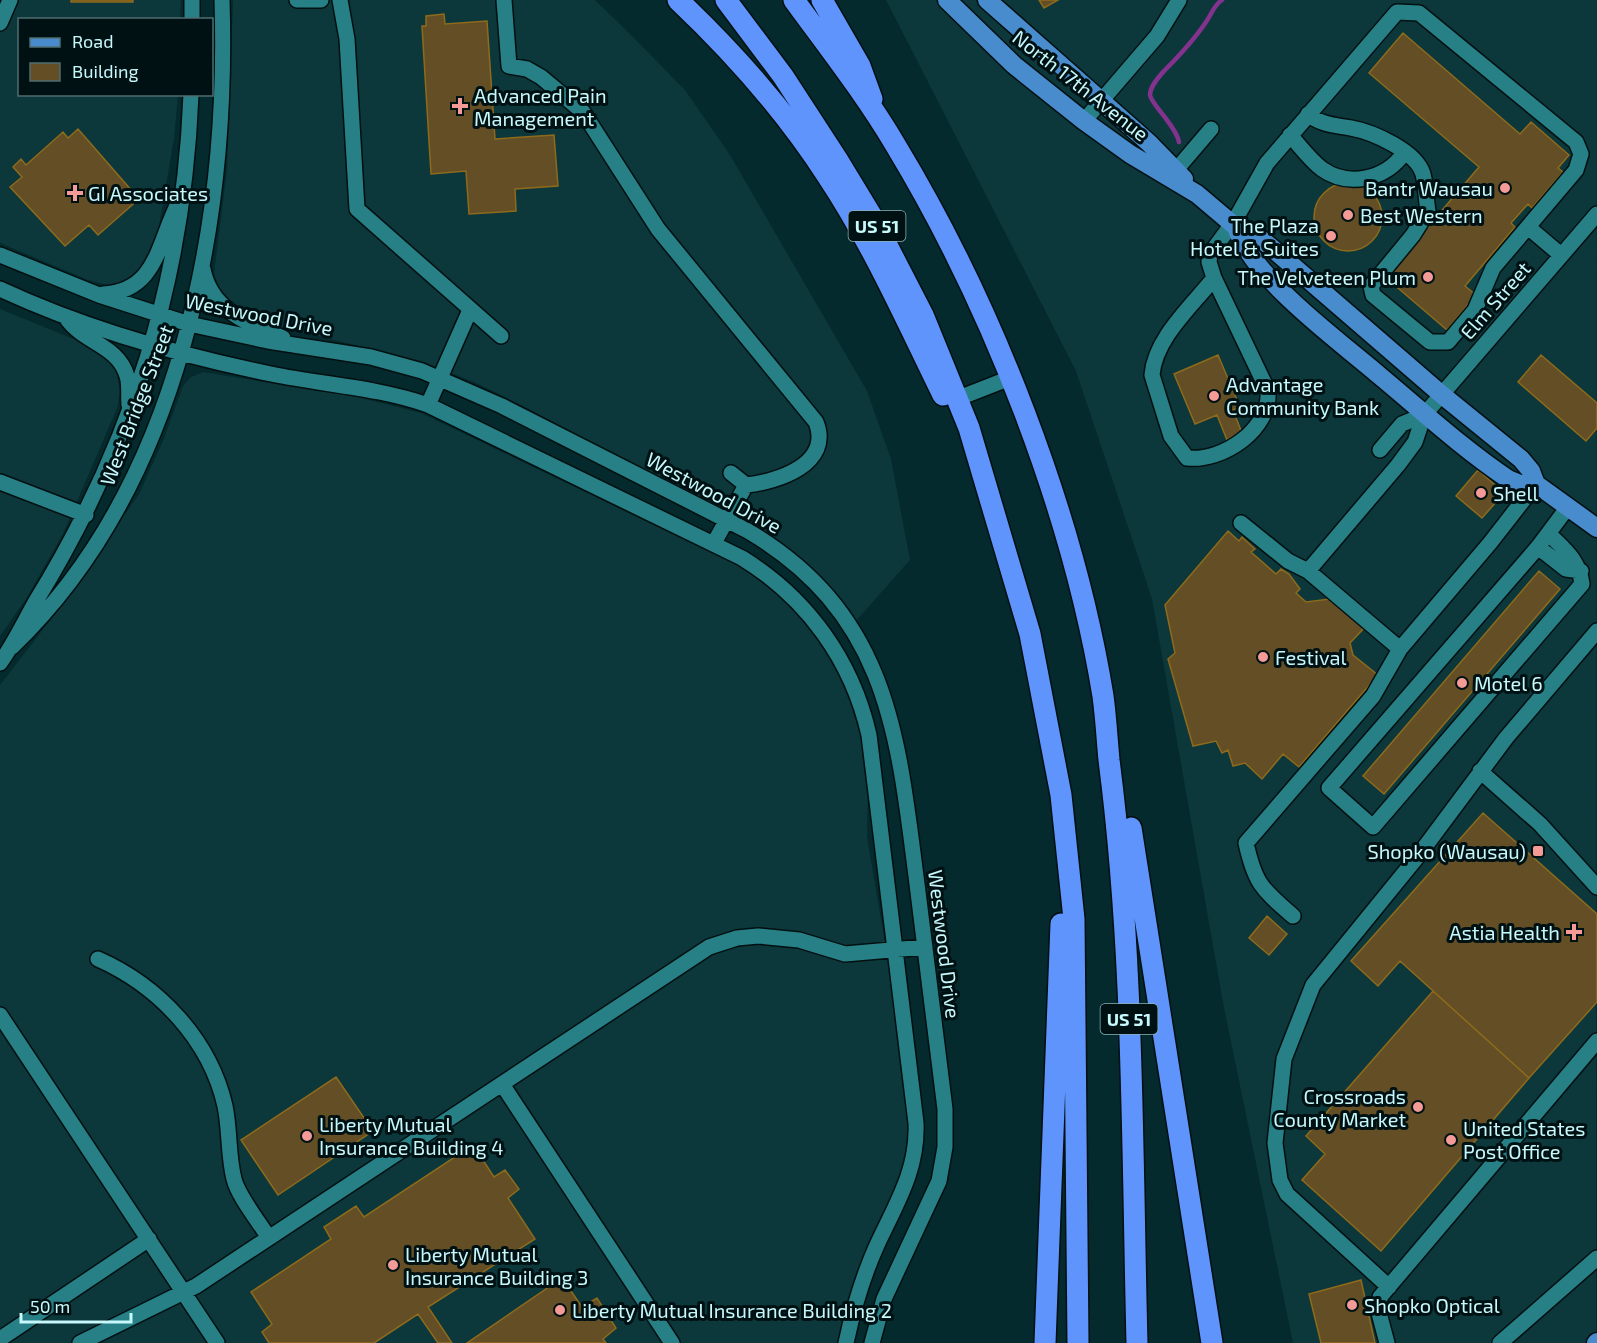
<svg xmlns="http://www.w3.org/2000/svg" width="1597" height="1343" viewBox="0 0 1597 1343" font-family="'Exo 2',sans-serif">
  <rect width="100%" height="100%" fill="#042a2d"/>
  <path fill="#0c373b" d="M 0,0 L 181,0 L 180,19 L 20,20 L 20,94 L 178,95 L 174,139 L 158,232 L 138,274 L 122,285 L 107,285 L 88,280 L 0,243 Z
    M 233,0 L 595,0 L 631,35 L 685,90 L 730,155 L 867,391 L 891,459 L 910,560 L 855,622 L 833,594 L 620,458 L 529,409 L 474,382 L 417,360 L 272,325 L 254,319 L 231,305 L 220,292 L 214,273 L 227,170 Z
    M 886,0 L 1597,0 L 1596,1343 L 1293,1343 L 1224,1008 L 1152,599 L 1076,371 Z
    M 0,309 L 86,344 L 108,359 L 117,374 L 120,391 L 118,406 L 63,534 L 26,599 L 0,636 Z
    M 203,372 L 357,397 L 421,413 L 739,566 L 771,588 L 794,608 L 822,643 L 847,691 L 861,738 L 868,787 L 867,837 L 893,989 L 909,1125 L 903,1171 L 860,1266 L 838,1343 L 0,1343 L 0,685 L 62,605 L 139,494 L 163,441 L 183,386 L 191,377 Z"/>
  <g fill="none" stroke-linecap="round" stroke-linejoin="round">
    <path stroke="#83328e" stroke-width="4.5" d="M 1179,142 C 1176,126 1151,104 1150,95 C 1150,86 1159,77 1164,71 C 1179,56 1194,40 1206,22 C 1212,14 1213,6 1222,0"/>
  </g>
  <path fill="#634e25" stroke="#8e6b1c" stroke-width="1.5" d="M 71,0 L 133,0 L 133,2 L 71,2 Z
    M 1039,0 L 1058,0 L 1044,8 Z
    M 444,14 L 445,24 L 487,21 L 495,139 L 554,135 L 558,186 L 515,189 L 516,211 L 469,214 L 466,171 L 431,174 L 422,26 L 426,26 L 426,16 Z
    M 1403,33 L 1520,134 L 1531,122 L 1569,155 L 1558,168 L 1563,172 L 1532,208 L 1528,204 L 1511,223 L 1515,227 L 1465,286 L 1476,295 L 1447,330 L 1385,277 L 1479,167 L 1369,73 Z
    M 78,129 L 139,199 L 98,235 L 89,225 L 65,246 L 10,187 L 22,177 L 13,167 L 21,159 L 26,165 L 63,132 L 68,138 Z
    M1314 217a34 34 0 1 1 68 0a34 34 0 1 1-68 0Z
    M 1218,355 L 1240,407 L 1233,410 L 1242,433 L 1227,440 L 1217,415 L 1195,424 L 1174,374 Z
    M 1541,355 L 1597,403 L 1597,428 L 1586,441 L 1518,382 Z
    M 1478,470 L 1504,493 L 1482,518 L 1456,496 Z
    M 1228,531 L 1239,541 L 1242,537 L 1255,549 L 1251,552 L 1276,574 L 1281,569 L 1289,574 L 1300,589 L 1296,593 L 1306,602 L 1338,598 L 1367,625 L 1350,643 L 1353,655 L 1378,675 L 1299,767 L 1283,754 L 1262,779 L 1245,763 L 1233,766 L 1228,750 L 1222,753 L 1216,741 L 1193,746 L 1168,659 L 1175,653 L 1165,605 Z
    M 1539,571 L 1560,589 L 1384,794 L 1363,776 Z
    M 1483,813 L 1597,914 L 1597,1002 L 1529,1078 L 1400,961 L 1378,986 L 1351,961 Z
    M 1267,916 L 1287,934 L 1269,955 L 1249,938 Z
    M 1433,991 L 1529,1078 L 1381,1251 L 1302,1180 L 1325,1154 L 1306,1136 Z
    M 336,1077 L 373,1131 L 278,1195 L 241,1140 Z
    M 473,1145 L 494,1177 L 505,1170 L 519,1189 L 508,1198 L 535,1239 L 428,1307 L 452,1343 L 438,1343 L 418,1314 L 374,1343 L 269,1343 L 262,1332 L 272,1324 L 251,1292 L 331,1239 L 324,1227 L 356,1206 L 364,1217 Z
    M 562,1278 L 582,1307 L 597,1298 L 616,1328 L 603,1339 L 606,1343 L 467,1343 Z
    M 1361,1280 L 1375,1343 L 1321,1343 L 1309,1294 Z"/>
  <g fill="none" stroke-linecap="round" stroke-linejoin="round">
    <defs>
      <path id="minor" d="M 297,0 L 321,0
        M 340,0 L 347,39 L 357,209 L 501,336
        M 504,0 L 509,66 L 527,69 L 541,77 L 583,112 L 658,229 L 816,422 C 833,464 777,482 746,485 L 731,473
        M 192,20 L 192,0
        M 0,23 L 10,0
        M 1084,121 L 1157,36 L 1179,0
        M 1290,135 C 1300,146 1310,160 1322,169 C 1349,188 1386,179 1404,153
        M 1176,170 L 1211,129
        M 1528,227 L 1561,255
        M 0,255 L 99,295 L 189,324 L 268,341 L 371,357 L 422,371 L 502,406 L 748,531 C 890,615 898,737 917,884 C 926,959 935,1034 945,1109 L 945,1147 L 939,1181 L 884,1299 L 872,1343
        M 203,269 C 211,311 248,323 283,338
        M 1214,278 C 1192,306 1155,338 1152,375 L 1171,436 L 1187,458 C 1223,462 1271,429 1268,391 L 1214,278 L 1209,262 L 1210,254 L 1235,220 L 1267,163 L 1397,12 L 1419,13 L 1576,142 L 1581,154 L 1576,170 L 1493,268 L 1475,310 L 1448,342 L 1430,342 L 1373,295 L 1371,286 L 1413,235 L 1428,211 C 1426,199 1426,186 1423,174 C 1416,151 1373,132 1351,128 C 1334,125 1321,125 1308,114
        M 0,289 C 86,329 178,355 271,374 C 324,385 376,387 428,405 L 742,558 C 807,598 852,660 869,735 L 916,1123 C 918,1170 896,1204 877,1245 C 863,1276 853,1310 846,1343
        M 103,294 C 159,291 158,239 180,200
        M 67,319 C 84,343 118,345 127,376 C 130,385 128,395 129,405
        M 959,398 L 1010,378
        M 428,405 L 470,310
        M 1380,450 L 1402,424 L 1424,415
        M 0,482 L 86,515
        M 1241,523 L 1288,561 L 1308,571 L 1400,649
        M 1549,534 C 1565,550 1579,560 1582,584 L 1373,827 L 1329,788 L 1538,547 L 1568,507
        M 714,543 L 746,485
        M 1538,547 L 1566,569 L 1581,571
        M 1308,571 L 1398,465 L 1415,442 L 1424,415 L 1597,214
        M 12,647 C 180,486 229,224 222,0
        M 0,663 C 14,644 24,622 36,601 C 133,443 184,279 191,94
        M 1480,771 L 1540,824 L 1597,887
        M 1293,916 C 1262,889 1255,884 1246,843 L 1373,696 L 1400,649 L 1490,543 L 1536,484
        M 98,959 C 159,986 210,1040 225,1106 C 230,1130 228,1156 234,1179 C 238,1196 259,1222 269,1238
        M 0,1015 L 217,1343
        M 502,1084 L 672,1343
        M 1389,1287 L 1287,1194 L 1280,1180 L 1275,1143 L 1284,1059 L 1313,985 L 1418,856 L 1506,738 L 1597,631
        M 0,1339 L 149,1239
        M 80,1343 L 196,1286 L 709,947 L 737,938 L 758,936 L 799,940 L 845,954 L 925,947
        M 1387,1343 L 1379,1313 L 1380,1297 L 1597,1041
        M 1500,1343 L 1597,1258"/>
      <path id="major" d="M 947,0 L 1014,65 L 1084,121 L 1130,154 L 1197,194 L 1236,227 L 1257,236 L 1272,248 L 1441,394 L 1521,459 L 1531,471 L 1536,484
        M 987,0 L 1149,143 L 1184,179
        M 1236,227 C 1254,280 1337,339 1380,376 C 1422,411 1462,448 1508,479 L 1520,484 L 1536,484 L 1597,528
        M 1596,1343 L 1597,1342"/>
      <path id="highway" d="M 678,0 C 734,53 786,112 828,177 C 873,245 907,322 943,395
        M 726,0 L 783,76 L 837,159 L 874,220 L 923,315 L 969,428 L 1030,634 L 1061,795 L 1074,919 L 1078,1343
        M 794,0 C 829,48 866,95 896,146 C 992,305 1073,512 1103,696 C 1106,718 1107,739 1109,760 C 1134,953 1132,1148 1137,1343
        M 822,0 L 860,66 L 872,99
        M 1131,828 L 1212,1343
        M 1045,1343 L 1061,924"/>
    </defs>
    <use href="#minor" stroke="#031011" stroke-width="18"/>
    <use href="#major" stroke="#031011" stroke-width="21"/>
    <use href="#highway" stroke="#031011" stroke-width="24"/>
    <use href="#minor" stroke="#278086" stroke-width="15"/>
    <use href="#major" stroke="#498ccd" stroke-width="18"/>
    <use href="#highway" stroke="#5f94fd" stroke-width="21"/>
  </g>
  <g fill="#f59b97" stroke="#001113" stroke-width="2">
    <path d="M457 97h6v6h6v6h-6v6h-6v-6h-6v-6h6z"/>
    <circle cx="1505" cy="188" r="6"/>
    <path d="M72 184h6v6h6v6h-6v6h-6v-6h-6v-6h6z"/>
    <circle cx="1348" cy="215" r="6"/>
    <circle cx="1331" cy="236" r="6"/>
    <circle cx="1428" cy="277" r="6"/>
    <circle cx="1214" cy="396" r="6"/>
    <circle cx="1481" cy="493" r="6"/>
    <circle cx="1263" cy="657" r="6"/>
    <circle cx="1462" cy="683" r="6"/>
    <rect x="1532" y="845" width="12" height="12" rx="3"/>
    <path d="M1571 923h6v6h6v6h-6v6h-6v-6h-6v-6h6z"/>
    <circle cx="1418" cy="1107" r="6"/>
    <circle cx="307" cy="1136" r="6"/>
    <circle cx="1451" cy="1140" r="6"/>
    <circle cx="393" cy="1265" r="6"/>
    <circle cx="1352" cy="1305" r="6"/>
    <circle cx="560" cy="1310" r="6"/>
  </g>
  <g text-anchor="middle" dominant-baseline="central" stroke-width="6" stroke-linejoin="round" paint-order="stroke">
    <g fill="#001113" stroke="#8bb3b6" stroke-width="1.5">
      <rect x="848.5" y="211" width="57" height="30" rx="4.5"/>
      <rect x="1100.5" y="1004" width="57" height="30" rx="4.5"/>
    </g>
    <g font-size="18" font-weight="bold" fill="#c6f8fc">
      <text x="877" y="226">US 51</text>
      <text x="1129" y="1019">US 51</text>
    </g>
    <g font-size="20" fill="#c6f8fc" stroke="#001113">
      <text transform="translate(1081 85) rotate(38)">North 17th Avenue</text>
      <text transform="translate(1495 300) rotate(-49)">Elm Street</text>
      <text transform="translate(259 314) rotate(11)">Westwood Drive</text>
      <text transform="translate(136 405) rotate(-69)">West Bridge Street</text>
      <text transform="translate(714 492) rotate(28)">Westwood Drive</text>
      <text transform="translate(945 944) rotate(83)">Westwood Drive</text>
    </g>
    <g font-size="20" fill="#c6f8fc" stroke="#001113" text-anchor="start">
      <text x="474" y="95">Advanced Pain<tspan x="474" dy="23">Management</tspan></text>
      <text x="1493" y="188" text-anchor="end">Bantr Wausau</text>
      <text x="88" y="193">GI Associates</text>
      <text x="1360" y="215">Best Western</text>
      <text x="1319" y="225" text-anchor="end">The Plaza<tspan x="1319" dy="23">Hotel &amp; Suites</tspan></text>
      <text x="1416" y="277" text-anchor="end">The Velveteen Plum</text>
      <text x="1226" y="384">Advantage<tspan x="1226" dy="23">Community Bank</tspan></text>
      <text x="1493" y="493">Shell</text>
      <text x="1275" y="657">Festival</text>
      <text x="1474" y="683">Motel 6</text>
      <text x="1526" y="851" text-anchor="end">Shopko (Wausau)</text>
      <text x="1560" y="932" text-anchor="end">Astia Health</text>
      <text x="1406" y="1096" text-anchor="end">Crossroads<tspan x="1406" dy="23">County Market</tspan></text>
      <text x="319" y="1124">Liberty Mutual<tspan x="319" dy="23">Insurance Building 4</tspan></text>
      <text x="1463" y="1128">United States<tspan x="1463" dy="23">Post Office</tspan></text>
      <text x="405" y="1254">Liberty Mutual<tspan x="405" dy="23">Insurance Building 3</tspan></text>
      <text x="1364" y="1305">Shopko Optical</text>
      <text x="572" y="1310">Liberty Mutual Insurance Building 2</text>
    </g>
  </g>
  <rect x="18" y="18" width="195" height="78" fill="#001113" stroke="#4f6d70" stroke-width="1.5"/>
  <rect x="30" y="38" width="30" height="9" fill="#498ccd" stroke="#4f6d70" stroke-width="1.5"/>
  <text x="72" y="48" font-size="18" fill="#c6f8fc">Road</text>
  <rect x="30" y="63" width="30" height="18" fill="#634e25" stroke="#4f6d70" stroke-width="1.5"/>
  <text x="72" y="78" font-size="18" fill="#c6f8fc">Building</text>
  <path d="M21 1313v9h110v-9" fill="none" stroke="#c6f8fc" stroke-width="3"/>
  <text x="30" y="1313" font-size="18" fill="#c6f8fc" stroke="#001113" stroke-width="4.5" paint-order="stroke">50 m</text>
</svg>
